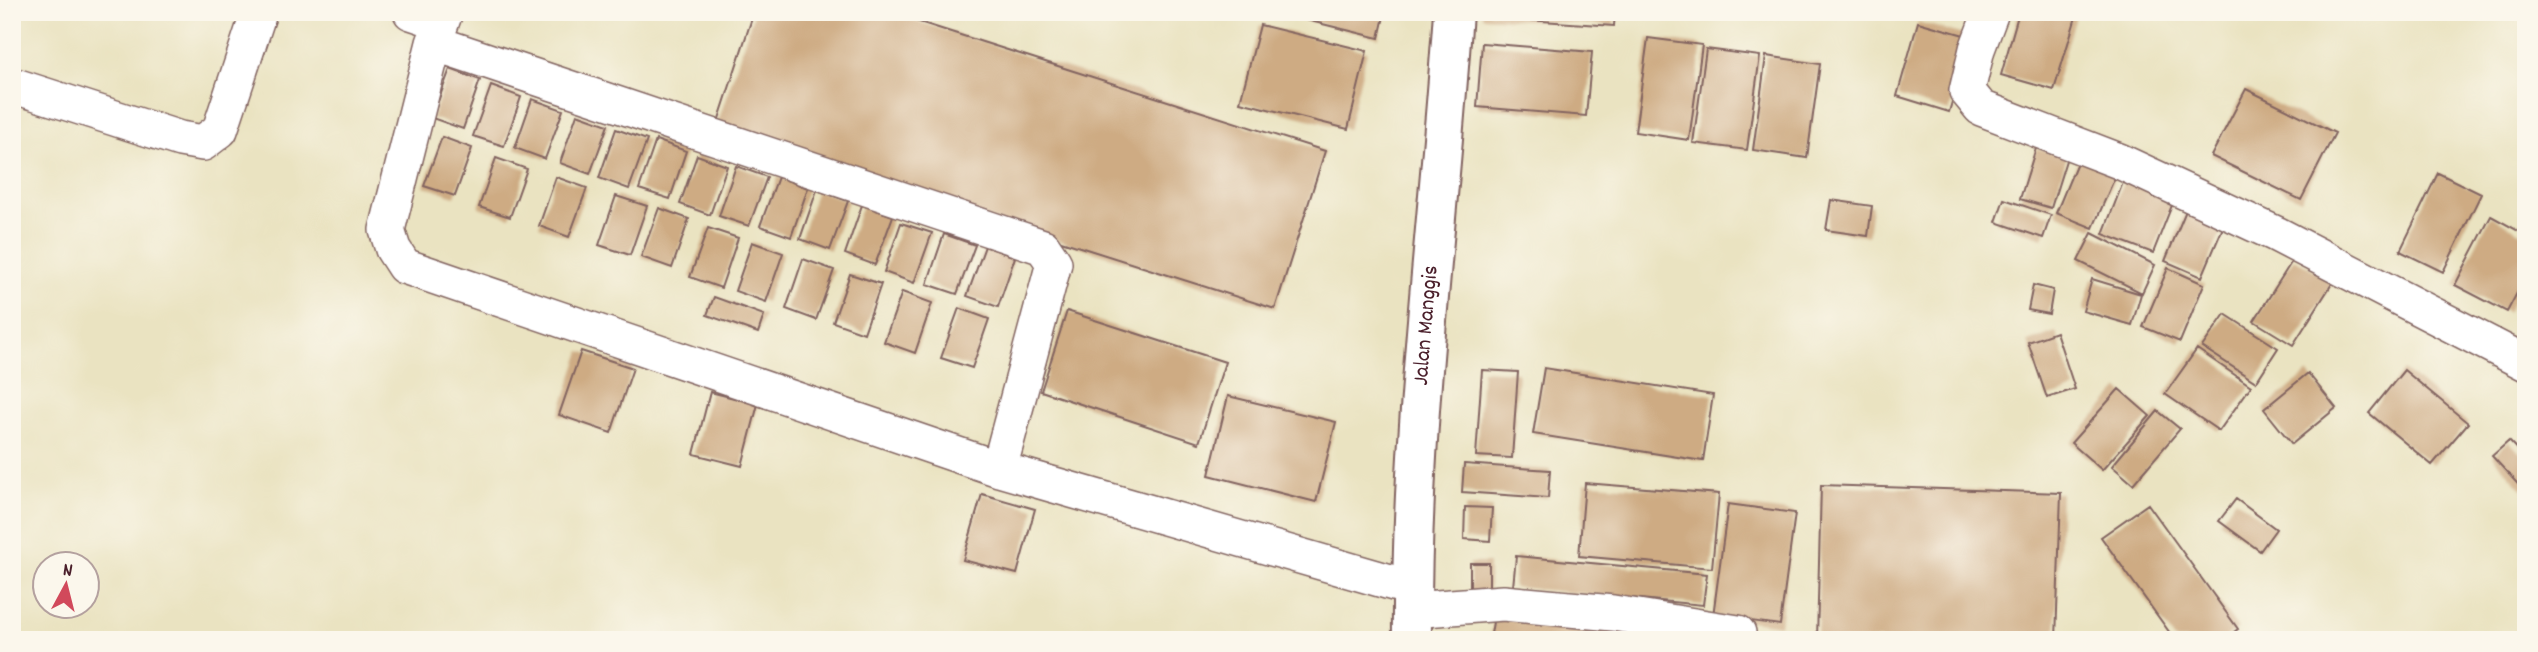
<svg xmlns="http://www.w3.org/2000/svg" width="2538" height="652" viewBox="0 0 2538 652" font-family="Dekko,sans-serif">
  <rect width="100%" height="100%" fill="#fbf7ec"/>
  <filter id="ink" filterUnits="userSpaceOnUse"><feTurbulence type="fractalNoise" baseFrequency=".0143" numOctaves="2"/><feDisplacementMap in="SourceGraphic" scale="14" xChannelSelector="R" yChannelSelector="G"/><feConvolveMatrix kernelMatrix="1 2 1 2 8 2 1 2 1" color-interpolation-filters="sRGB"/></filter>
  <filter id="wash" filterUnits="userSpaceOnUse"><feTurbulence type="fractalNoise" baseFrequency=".00686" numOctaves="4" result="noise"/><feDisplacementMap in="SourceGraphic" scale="28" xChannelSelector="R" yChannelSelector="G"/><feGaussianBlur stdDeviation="1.57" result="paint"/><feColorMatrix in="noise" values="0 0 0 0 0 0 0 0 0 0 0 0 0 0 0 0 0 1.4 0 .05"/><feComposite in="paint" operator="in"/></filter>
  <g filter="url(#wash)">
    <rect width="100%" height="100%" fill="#eae3c1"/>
    <g id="blocks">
      <path fill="#ceab83" d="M 754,12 L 888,12 L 1325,151 L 1275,309 L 715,131 Z
        M 1274,12 L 1385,12 L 1379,38 Z
        M 1482,12 L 1615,12 L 1614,26 L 1482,17 Z
        M 2019,12 L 2061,12 L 2076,17 L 2054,90 L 2001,75 Z
        M 1918,22 L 1971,37 L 1949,112 L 1897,96 Z
        M 1260,25 L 1367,51 L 1348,129 L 1240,102 Z
        M 1648,38 L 1702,45 L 1689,140 L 1635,132 Z
        M 1482,43 L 1592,52 L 1586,116 L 1477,107 Z
        M 1706,49 L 1760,56 L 1747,150 L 1693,143 Z
        M 1766,56 L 1820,64 L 1807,158 L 1753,150 Z
        M 450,69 L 480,80 L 463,129 L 432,118 Z
        M 491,86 L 521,97 L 504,146 L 473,136 Z
        M 2246,89 L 2335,133 L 2301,200 L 2211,156 Z
        M 532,99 L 563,110 L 545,159 L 515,148 Z
        M 577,114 L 608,125 L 590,174 L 560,163 Z
        M 616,129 L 647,140 L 629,189 L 599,178 Z
        M 442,137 L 472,148 L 455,196 L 424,186 Z
        M 656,140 L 686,151 L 670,199 L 639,189 Z
        M 2036,148 L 2067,157 L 2051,208 L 2020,199 Z
        M 697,155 L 727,166 L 710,215 L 680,204 Z
        M 2080,155 L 2118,170 L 2093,228 L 2056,213 Z
        M 496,158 L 527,169 L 510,217 L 479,207 Z
        M 736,166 L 767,177 L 749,226 L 719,216 Z
        M 2438,173 L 2481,194 L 2443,272 L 2400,251 Z
        M 556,177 L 587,188 L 569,237 L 539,226 Z
        M 778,177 L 808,188 L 791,237 L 760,226 Z
        M 2124,180 L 2174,200 L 2153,253 L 2103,234 Z
        M 817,190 L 848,201 L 830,250 L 800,239 Z
        M 616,196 L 647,206 L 630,255 L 599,245 Z
        M 2004,199 L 2051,215 L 2043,238 L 1996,222 Z
        M 1831,200 L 1872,206 L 1868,236 L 1826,230 Z
        M 2189,203 L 2227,218 L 2202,277 L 2165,261 Z
        M 862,205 L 893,216 L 875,265 L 845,254 Z
        M 659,208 L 689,219 L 672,268 L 641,257 Z
        M 2491,216 L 2526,235 L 2526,276 L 2507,312 L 2455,285 Z
        M 901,223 L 932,233 L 914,283 L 884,272 Z
        M 708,228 L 738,238 L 721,288 L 690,277 Z
        M 2092,233 L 2155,265 L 2142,293 L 2078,261 Z
        M 944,234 L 975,245 L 957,294 L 927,284 Z
        M 752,242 L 783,253 L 766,302 L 735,291 Z
        M 985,246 L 1015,257 L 998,307 L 967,296 Z
        M 2294,258 L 2333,282 L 2293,345 L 2254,321 Z
        M 803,259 L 834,270 L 816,320 L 786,309 Z
        M 2168,268 L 2204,284 L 2180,342 L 2143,327 Z
        M 850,274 L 881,284 L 864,333 L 833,322 Z
        M 2092,279 L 2141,294 L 2132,325 L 2083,311 Z
        M 2033,285 L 2053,290 L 2049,314 L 2028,310 Z
        M 902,292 L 932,303 L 915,353 L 884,342 Z
        M 714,297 L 764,315 L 758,333 L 707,315 Z
        M 959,308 L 989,319 L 972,368 L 941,358 Z
        M 1067,311 L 1225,362 L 1199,443 L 1041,391 Z
        M 2225,314 L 2278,348 L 2256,382 L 2202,347 Z
        M 2056,332 L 2075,389 L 2047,398 L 2028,342 Z
        M 2197,349 L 2251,386 L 2219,431 L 2165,394 Z
        M 581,351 L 633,368 L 611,433 L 559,415 Z
        M 1544,368 L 1713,395 L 1703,461 L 1533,434 Z
        M 1482,370 L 1518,372 L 1512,458 L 1476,456 Z
        M 2404,370 L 2468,423 L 2432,465 L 2369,413 Z
        M 2308,373 L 2336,408 L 2292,444 L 2264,409 Z
        M 2119,389 L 2150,416 L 2102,470 L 2071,443 Z
        M 710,392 L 758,404 L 742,466 L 694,454 Z
        M 1228,396 L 1336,422 L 1316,502 L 1209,475 Z
        M 2158,411 L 2180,429 L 2133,484 L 2112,466 Z
        M 2509,441 L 2526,459 L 2526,493 L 2492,456 Z
        M 1464,464 L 1550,470 L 1548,498 L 1462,492 Z
        M 1585,483 L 1719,494 L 1712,568 L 1579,556 Z
        M 1821,485 L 2061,493 L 2056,640 L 1817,640 Z
        M 982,494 L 1035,509 L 1017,574 L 963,560 Z
        M 2236,499 L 2276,529 L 2260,551 L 2219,521 Z
        M 1728,504 L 1795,513 L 1780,625 L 1713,616 Z
        M 2148,504 L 2238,629 L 2223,640 L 2175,640 L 2101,537 Z
        M 1465,507 L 1492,508 L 1490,541 L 1464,539 Z
        M 1516,556 L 1707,574 L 1703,605 L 1513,587 Z
        M 1470,563 L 1489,563 L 1489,591 L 1470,591 Z
        M 1495,610 L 1613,628 L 1611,640 L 1490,640 Z"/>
    </g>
  </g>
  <g filter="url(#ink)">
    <use href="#blocks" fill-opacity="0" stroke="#826460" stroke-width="2"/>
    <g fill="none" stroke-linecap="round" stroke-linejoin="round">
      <defs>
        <path id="street" d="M 411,12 L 441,22
          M 445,12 L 434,43 L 387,230 L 393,249 L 404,266 L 999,469 L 1411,588
          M 1991,12 L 1977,49 L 1967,91 L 1981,108 L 2119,161 L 2276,234 L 2526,363
          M 434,43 L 1043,247 L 1054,263 L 999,469
          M 12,85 L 180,139 L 203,143 L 220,130 L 259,12
          M 1411,610 L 1503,603 L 1613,613 L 1738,633"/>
        <g id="secondary">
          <path id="s1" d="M 1412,640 C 1410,430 1439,221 1453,12"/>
        </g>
      </defs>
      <use href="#street" stroke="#826460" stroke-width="38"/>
      <use href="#secondary" stroke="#826460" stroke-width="42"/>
      <use href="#street" stroke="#fff" stroke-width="35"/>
      <use href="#secondary" stroke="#fff" stroke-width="38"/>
    </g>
  </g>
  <g text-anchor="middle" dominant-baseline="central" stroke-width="6" stroke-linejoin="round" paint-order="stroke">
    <g font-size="23" fill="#4a1f2b" stroke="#fbf7ec">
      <text stroke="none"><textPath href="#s1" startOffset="315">Jalan Manggis</textPath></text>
    </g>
  </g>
  <rect width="2538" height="652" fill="none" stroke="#fbf7ec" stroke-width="42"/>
  <g transform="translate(66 585) rotate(7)"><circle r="33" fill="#fbf7ec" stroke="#b4a19f" stroke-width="2"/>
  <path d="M0-5L12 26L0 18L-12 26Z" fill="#d1495b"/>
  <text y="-10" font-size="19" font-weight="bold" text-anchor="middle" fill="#4a1f2b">N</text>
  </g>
</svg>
